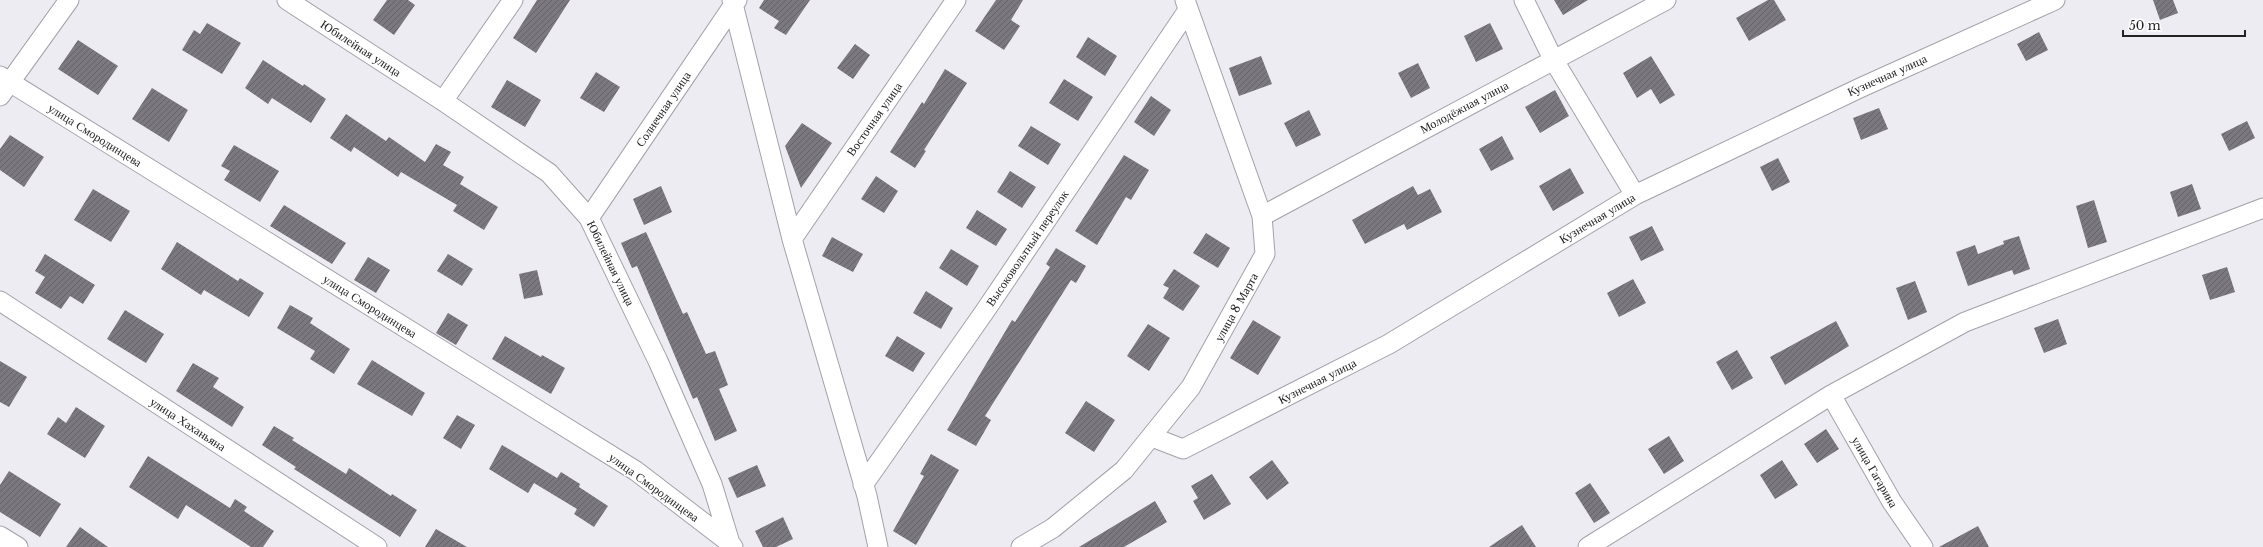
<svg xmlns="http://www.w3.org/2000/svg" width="2263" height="547" viewBox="0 0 2263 547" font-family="'Libre Baskerville',serif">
  <defs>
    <pattern id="building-hatch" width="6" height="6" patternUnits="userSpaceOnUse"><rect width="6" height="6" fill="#7b797f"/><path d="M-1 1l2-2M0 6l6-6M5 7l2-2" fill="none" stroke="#646368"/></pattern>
  </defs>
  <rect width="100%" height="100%" fill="#eeecf3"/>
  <path fill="url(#building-hatch)" d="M 387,0 L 408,0 L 415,5 L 394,35 L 373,20 Z
    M 537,0 L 570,0 L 536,53 L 513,38 Z
    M 764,0 L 810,0 L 786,35 L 774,28 L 779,21 L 759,8 Z
    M 996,0 L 1023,0 L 1011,20 L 1020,26 L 1004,50 L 975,31 Z
    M 1554,0 L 1588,0 L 1563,15 Z
    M 1768,0 L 1774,0 L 1786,20 L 1749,41 L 1736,18 Z
    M 2153,0 L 2173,0 L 2178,13 L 2160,20 Z
    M 207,23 L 241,43 L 222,74 L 182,50 L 194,30 L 200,34 Z
    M 1490,23 L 1503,49 L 1476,62 L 1464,36 Z
    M 2039,32 L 2048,50 L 2026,61 L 2017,44 Z
    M 1088,37 L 1117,56 L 1105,76 L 1076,57 Z
    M 78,40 L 118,66 L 98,95 L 58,69 Z
    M 855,44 L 870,55 L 853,79 L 837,68 Z
    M 1261,56 L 1272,84 L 1239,96 L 1229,68 Z
    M 1651,56 L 1675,95 L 1660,104 L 1651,89 L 1637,98 L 1623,73 Z
    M 263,60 L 303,86 L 304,84 L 326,99 L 311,123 L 272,98 L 268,104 L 245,88 Z
    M 1418,63 L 1430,88 L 1411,98 L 1398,73 Z
    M 945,69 L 967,83 L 924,150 L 926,151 L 915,168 L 890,152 L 922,102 L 924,104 Z
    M 596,72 L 620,87 L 604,112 L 580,98 Z
    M 1064,79 L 1093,97 L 1078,121 L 1049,103 Z
    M 507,80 L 541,100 L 525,127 L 491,107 Z
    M 152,88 L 188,110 L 169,142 L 132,119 Z
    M 1555,90 L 1569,116 L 1540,133 L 1525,107 Z
    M 1151,96 L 1171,110 L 1154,136 L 1134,122 Z
    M 1879,108 L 1888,129 L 1861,140 L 1853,118 Z
    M 1309,110 L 1321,135 L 1296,147 L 1284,123 Z
    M 346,114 L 386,141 L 389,137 L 425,162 L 436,144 L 451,152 L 443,165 L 464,177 L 460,184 L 498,207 L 484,230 L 453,211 L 457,205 L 401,172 L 398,177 L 354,147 L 351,152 L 330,138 Z
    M 2247,121 L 2255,138 L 2229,151 L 2221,134 Z
    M 802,123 L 832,143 L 801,188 L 785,146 Z
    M 1031,126 L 1061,144 L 1048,165 L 1018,146 Z
    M 10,135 L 44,157 L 24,187 L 0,170 L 0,149 Z
    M 1502,136 L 1514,159 L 1491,171 L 1479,149 Z
    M 234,145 L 279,171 L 260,202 L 224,180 L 230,171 L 221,166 Z
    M 1124,155 L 1149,170 L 1131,200 L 1126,197 L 1097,245 L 1075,231 Z
    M 1778,158 L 1790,182 L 1772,191 L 1760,167 Z
    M 1570,168 L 1584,193 L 1553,211 L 1539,186 Z
    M 1010,171 L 1036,187 L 1022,208 L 997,192 Z
    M 876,176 L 898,191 L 884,213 L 861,199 Z
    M 2192,184 L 2201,209 L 2178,217 L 2170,192 Z
    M 661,186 L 672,212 L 644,225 L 633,199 Z
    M 1413,186 L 1418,195 L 1430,189 L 1442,212 L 1407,230 L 1404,224 L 1365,244 L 1352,220 Z
    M 93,189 L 130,211 L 111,242 L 74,220 Z
    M 2094,200 L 2107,242 L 2088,248 L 2076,206 Z
    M 284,205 L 346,243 L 332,264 L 270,226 Z
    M 977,210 L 1007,229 L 996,246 L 966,228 Z
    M 1652,226 L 1664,250 L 1641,261 L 1629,237 Z
    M 646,232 L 683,314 L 687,312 L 706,354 L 715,351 L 728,385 L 719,389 L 737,431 L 715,441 L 697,397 L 693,399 L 637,266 L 632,268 L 621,243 Z
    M 1206,233 L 1230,248 L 1218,268 L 1193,253 Z
    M 2019,236 L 2030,269 L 2014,275 L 2012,270 L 1968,286 L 1956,252 L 1975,245 L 1978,254 L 2004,244 L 2003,241 Z
    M 832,237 L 863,254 L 853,272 L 822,256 Z
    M 177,242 L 238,281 L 240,278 L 264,293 L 249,317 L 204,290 L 201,295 L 161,269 Z
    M 1056,248 L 1086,266 L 1076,283 L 1071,280 L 985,416 L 991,420 L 976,446 L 947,430 L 1012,320 L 1015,322 L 1050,267 L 1046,264 Z
    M 951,249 L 979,266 L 967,286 L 939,268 Z
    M 45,254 L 95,285 L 83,304 L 70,296 L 61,309 L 35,293 L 45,277 L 35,271 Z
    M 448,254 L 473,269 L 462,286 L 437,271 Z
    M 368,257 L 390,270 L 376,293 L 354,280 Z
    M 2227,267 L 2235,292 L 2210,300 L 2202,275 Z
    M 1174,269 L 1200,286 L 1183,311 L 1163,298 L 1169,288 L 1163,285 Z
    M 537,270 L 543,295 L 524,299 L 519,274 Z
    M 1633,279 L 1646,303 L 1619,317 L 1607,293 Z
    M 1915,281 L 1927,312 L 1908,320 L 1896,288 Z
    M 926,291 L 953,308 L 941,329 L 913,313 Z
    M 290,305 L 313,318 L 310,323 L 350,349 L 334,374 L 310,359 L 315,351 L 277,328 Z
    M 125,310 L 164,334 L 146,363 L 107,339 Z
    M 448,313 L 468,325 L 456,345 L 436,333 Z
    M 2058,319 L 2067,344 L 2044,353 L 2034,328 Z
    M 1253,320 L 1281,337 L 1258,375 L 1230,358 Z
    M 1836,321 L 1849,346 L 1785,385 L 1770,357 Z
    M 1148,324 L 1170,338 L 1149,371 L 1127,356 Z
    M 505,336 L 541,357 L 542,355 L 565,368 L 551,394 L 492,359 Z
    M 897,336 L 925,353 L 913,372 L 885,356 Z
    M 1737,350 L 1753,378 L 1732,390 L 1716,362 Z
    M 372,360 L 425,393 L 412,416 L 357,384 Z
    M 0,361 L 27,377 L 9,407 L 0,402 Z
    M 193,363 L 219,378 L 213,387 L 244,407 L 232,427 L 176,391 Z
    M 1086,401 L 1115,420 L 1094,452 L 1065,433 Z
    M 76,407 L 105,426 L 85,458 L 47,434 L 58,417 L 66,423 Z
    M 457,415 L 475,425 L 461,449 L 443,438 Z
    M 274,426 L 294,438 L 292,440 L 346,474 L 349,468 L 391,496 L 392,494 L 417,510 L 400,537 L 294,469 L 296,467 L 262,445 Z
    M 1826,429 L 1839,449 L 1817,463 L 1804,444 Z
    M 1669,436 L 1684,461 L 1664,474 L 1648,449 Z
    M 502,445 L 557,478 L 561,472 L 580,484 L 579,487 L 608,506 L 594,527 L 574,514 L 577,509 L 534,483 L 528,493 L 489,469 Z
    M 931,454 L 959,470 L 916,545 L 893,531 L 924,476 L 920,474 Z
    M 148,456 L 230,508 L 235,499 L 247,507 L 244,511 L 274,531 L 263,547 L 251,547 L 186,505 L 178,519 L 129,487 Z
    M 1272,460 L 1289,483 L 1267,500 L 1249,477 Z
    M 1782,460 L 1798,485 L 1775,499 L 1760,475 Z
    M 757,465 L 766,486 L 737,498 L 728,478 Z
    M 9,471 L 61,504 L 40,537 L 0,512 L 0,485 Z
    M 1212,474 L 1231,504 L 1204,520 L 1193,501 L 1198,498 L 1191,486 Z
    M 1590,483 L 1610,513 L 1594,523 L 1575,493 Z
    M 1155,501 L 1167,522 L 1124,547 L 1079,547 Z
    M 783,517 L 793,539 L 776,547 L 763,547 L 755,531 Z
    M 1522,525 L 1536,547 L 1489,547 Z
    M 1978,526 L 1989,547 L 1939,547 Z
    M 80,527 L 108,547 L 66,547 Z
    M 436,529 L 467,547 L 425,547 Z"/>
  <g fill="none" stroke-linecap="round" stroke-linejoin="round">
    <defs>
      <path id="minor" d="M 287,0 L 443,101 L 549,173 L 589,218 L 658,361 L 712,484 L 730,543
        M 732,0 L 792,239 L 867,496 L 878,547
        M 1524,0 L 1553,59 L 1635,195
        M 0,76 L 636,471 L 730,543 L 733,547
        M 0,96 L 69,0
        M 443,101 L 513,0
        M 1262,216 L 1666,0
        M 589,218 L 737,0
        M 792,239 L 956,0
        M 0,301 L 377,547
        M 1831,395 L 1892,502 L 1923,547
        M 1152,437 L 1183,449 L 1389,344 L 1635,195 L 1862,87 L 2055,0
        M 863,485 L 985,311 L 1188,10
        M 0,536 L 18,547
        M 1021,547 L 1053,528 L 1124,470 L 1191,387 L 1265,254 L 1262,216 L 1185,0
        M 1588,547 L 1831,395 L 1965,322 L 2263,208"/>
    </defs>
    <use href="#minor" stroke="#a3a1a8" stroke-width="21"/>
    <use href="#minor" stroke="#fff" stroke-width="19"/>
  </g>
  <g text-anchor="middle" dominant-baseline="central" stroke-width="3" stroke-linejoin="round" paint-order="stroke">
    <g font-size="12" fill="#222123" stroke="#fff">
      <text transform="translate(361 48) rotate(33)">Юбилейная улица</text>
      <text transform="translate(1887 75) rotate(-24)">Кузнечная улица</text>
      <text transform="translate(1464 107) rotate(-28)">Молодёжная улица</text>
      <text transform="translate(663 109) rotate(-56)">Солнечная улица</text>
      <text transform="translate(874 119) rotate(-55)">Восточная улица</text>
      <text transform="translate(95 135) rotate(32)">улица Смородинцева</text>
      <text transform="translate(1597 218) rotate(-31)">Кузнечная улица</text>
      <text transform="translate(1027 248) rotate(-56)">Высоковольтный переулок</text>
      <text transform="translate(611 263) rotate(64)">Юбилейная улица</text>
      <text transform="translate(370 306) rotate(32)">улица Смородинцева</text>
      <text transform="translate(1236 307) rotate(-61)">улица 8 Марта</text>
      <text transform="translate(1317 381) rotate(-27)">Кузнечная улица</text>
      <text transform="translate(188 424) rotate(33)">улица Хаханьяна</text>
      <text transform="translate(1875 472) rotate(60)">улица Гагарина</text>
      <text transform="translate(654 487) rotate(36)">улица Смородинцева</text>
    </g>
  </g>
  <path d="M2123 30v6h122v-6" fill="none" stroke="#222123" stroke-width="2"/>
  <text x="2129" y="30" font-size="12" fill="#222123" stroke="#ffffff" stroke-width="3" paint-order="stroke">50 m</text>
</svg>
